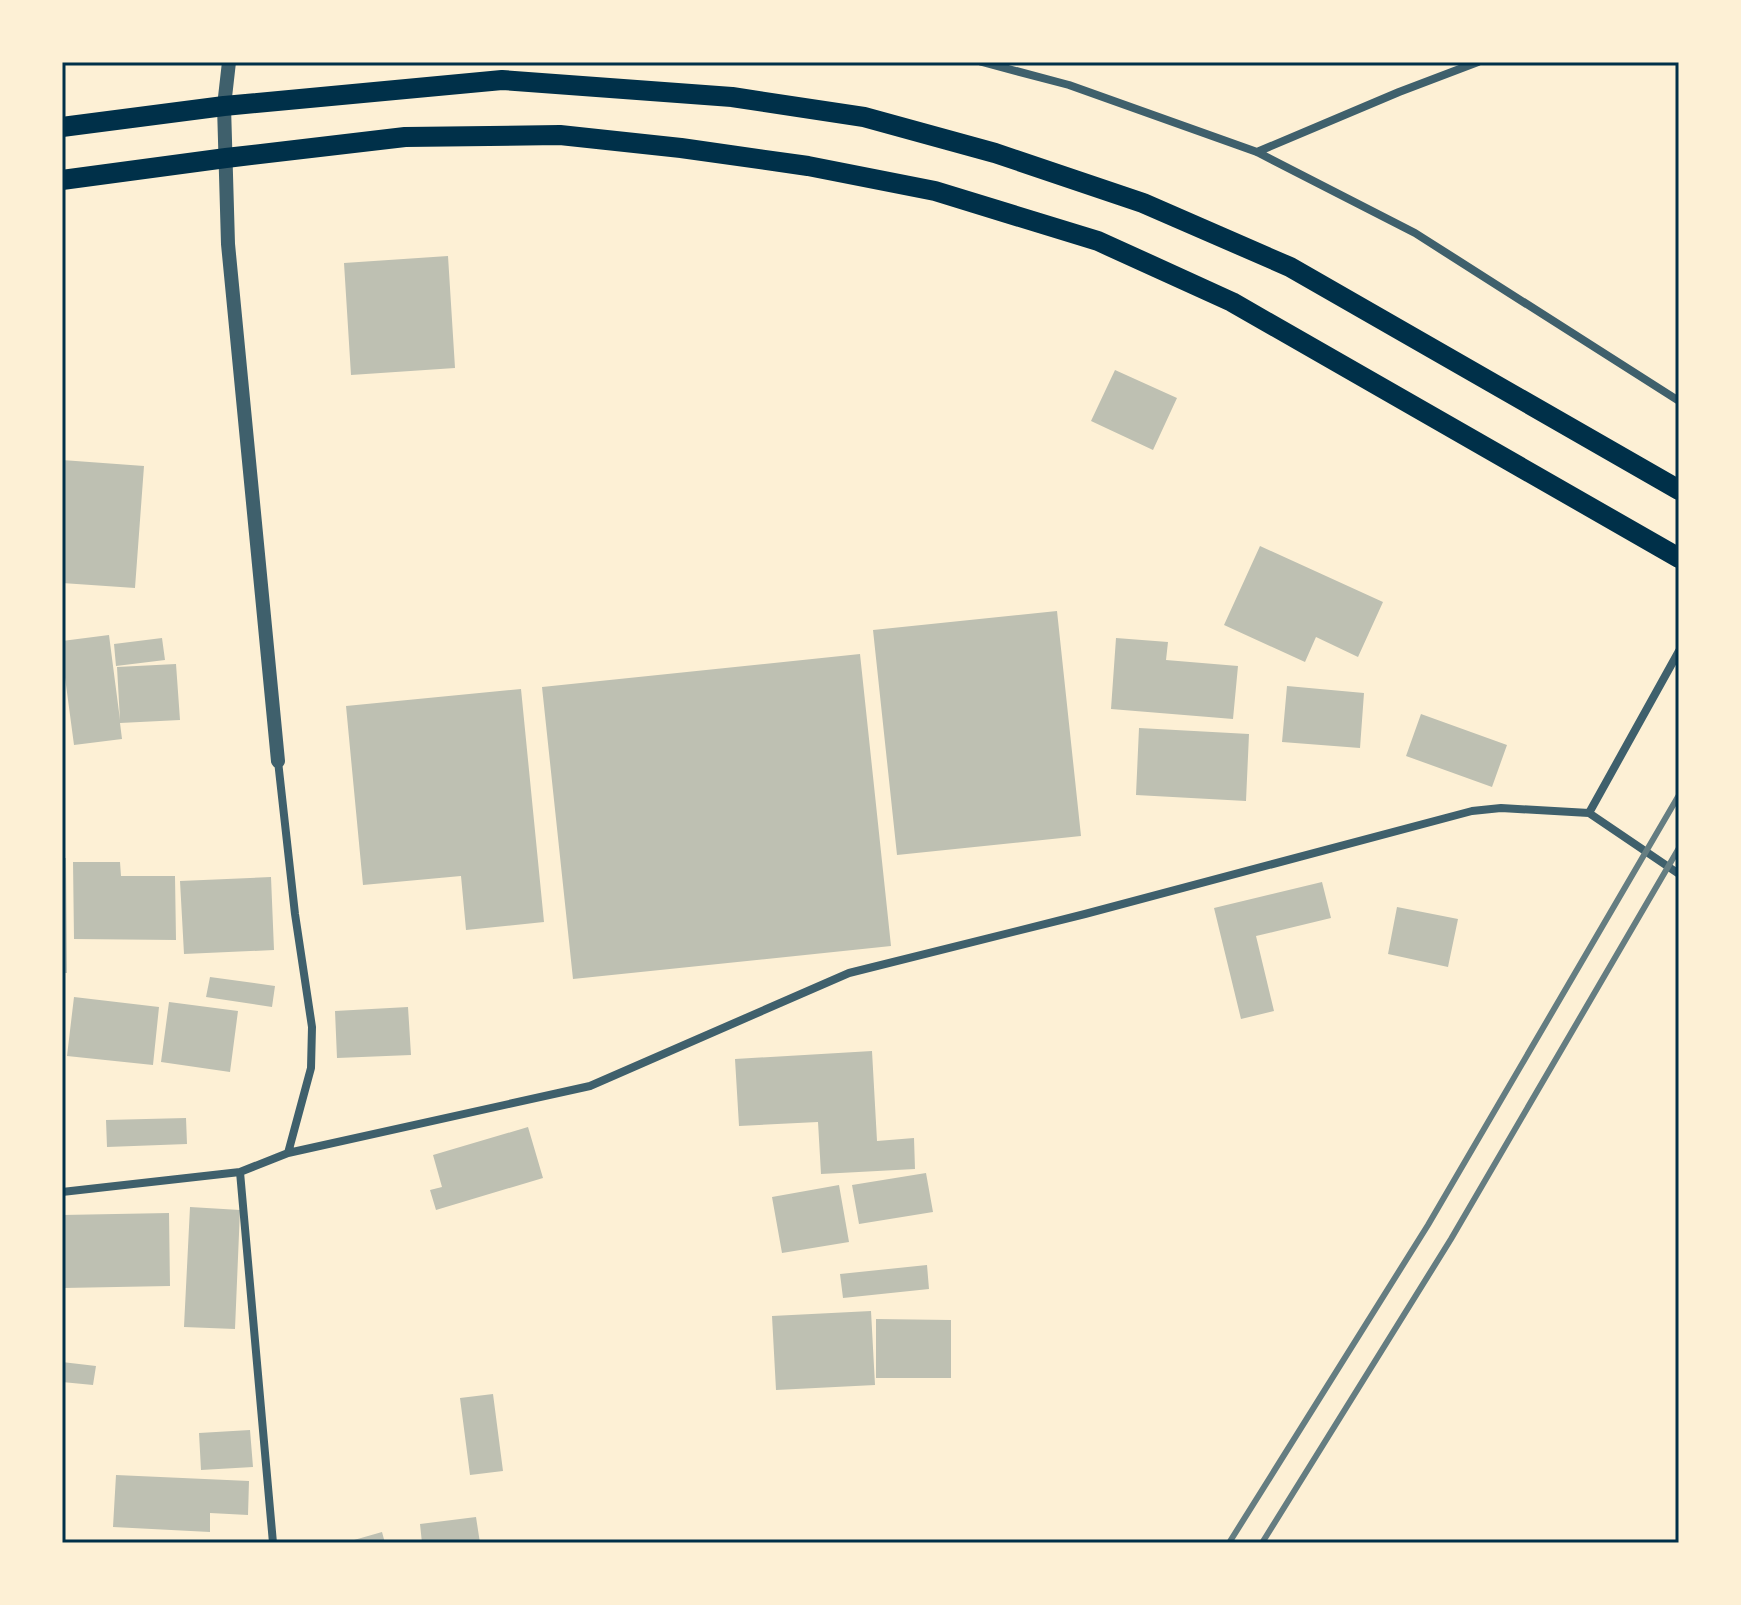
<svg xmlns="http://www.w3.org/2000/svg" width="1741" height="1605" viewBox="0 0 1741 1605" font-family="Karla,sans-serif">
  <rect width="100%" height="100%" fill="#fdf0d5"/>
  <path fill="#bec0b2" d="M 448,256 L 455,368 L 351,375 L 344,263 Z
    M 1115,370 L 1177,398 L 1153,450 L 1091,421 Z
    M 62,460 L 144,466 L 135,588 L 62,583 Z
    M 1260,546 L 1383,602 L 1358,657 L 1316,637 L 1305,662 L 1224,625 Z
    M 1057,611 L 1081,836 L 897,855 L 873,630 Z
    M 109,635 L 120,720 L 117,667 L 176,664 L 180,720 L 120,723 L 122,739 L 74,745 L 62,655 L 62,641 Z
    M 162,638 L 165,660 L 116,666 L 114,644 Z
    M 1116,638 L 1168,642 L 1166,660 L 1238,666 L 1233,719 L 1111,709 Z
    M 860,654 L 891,946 L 573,979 L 542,687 Z
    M 1287,686 L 1364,693 L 1360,748 L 1282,742 Z
    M 521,689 L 544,922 L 466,930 L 461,876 L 363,885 L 346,706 Z
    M 1421,714 L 1507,745 L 1492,787 L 1406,756 Z
    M 1139,728 L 1249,734 L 1246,801 L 1136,795 Z
    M 62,858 L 66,858 L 67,973 L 62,973 Z
    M 73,862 L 120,862 L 121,876 L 175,876 L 176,940 L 74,939 Z
    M 271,877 L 274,950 L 184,954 L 180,881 Z
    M 1322,882 L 1331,918 L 1256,936 L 1274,1011 L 1241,1019 L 1214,908 Z
    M 1397,907 L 1458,919 L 1448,967 L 1388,954 Z
    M 210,977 L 275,986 L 272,1007 L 206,997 Z
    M 74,997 L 159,1007 L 153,1065 L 67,1056 Z
    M 169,1002 L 238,1011 L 230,1072 L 161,1062 Z
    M 408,1007 L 411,1055 L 337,1058 L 335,1011 Z
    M 872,1051 L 877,1141 L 914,1138 L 915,1169 L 821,1174 L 818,1122 L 739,1126 L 735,1059 Z
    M 186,1118 L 187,1144 L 107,1147 L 106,1120 Z
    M 528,1127 L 543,1178 L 436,1210 L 430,1190 L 442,1187 L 433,1155 Z
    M 926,1173 L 933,1212 L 859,1224 L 852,1185 Z
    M 839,1185 L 849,1242 L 782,1253 L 772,1197 Z
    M 190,1207 L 240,1210 L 235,1329 L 184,1327 Z
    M 169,1213 L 170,1286 L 63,1288 L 62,1215 Z
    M 927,1265 L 929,1289 L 843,1298 L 840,1274 Z
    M 871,1311 L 875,1385 L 776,1390 L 772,1316 Z
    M 876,1319 L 951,1320 L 951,1378 L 876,1378 Z
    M 62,1362 L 96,1366 L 93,1385 L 62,1382 Z
    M 493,1394 L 503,1471 L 470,1475 L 460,1398 Z
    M 250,1430 L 253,1467 L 201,1470 L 199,1433 Z
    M 116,1475 L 249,1481 L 248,1515 L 210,1513 L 210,1532 L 113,1527 Z
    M 476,1517 L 480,1543 L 422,1543 L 420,1524 Z
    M 382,1532 L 385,1543 L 347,1543 L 347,1542 Z"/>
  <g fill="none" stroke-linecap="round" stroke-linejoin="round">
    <path stroke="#3f606c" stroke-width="8" d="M 982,62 L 1069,85 L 1257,152 L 1415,233 L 1679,401
      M 1257,152 L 1399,92 L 1478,62
      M 278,761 L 295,914 L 312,1027 L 311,1068 L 288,1153
      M 1589,813 L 1679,651
      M 240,1172 L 273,1543
      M 62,1192 L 240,1172 L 288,1153 L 590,1086 L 849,973 L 1085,914 L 1472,811 L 1501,808 L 1589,813 L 1679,874"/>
    <path stroke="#3f606c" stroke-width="14" d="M 229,62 L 224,106 L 228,244 L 278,761"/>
    <path stroke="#003049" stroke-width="20" d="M 62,127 L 224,106 L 502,80 L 732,97 L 864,117 L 995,153 L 1143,203 L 1290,267 L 1679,490
      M 62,180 L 226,158 L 405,137 L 560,135 L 681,148 L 808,166 L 935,191 L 1098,241 L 1232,302 L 1679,558"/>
    <path stroke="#657d81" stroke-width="6" d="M 1229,1543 L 1428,1225 L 1679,795
      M 1262,1543 L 1451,1239 L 1679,848"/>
  </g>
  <rect width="1741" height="1605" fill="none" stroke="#fdf0d5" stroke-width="128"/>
  <rect x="64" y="64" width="1613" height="1477" fill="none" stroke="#003049" stroke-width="3"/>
</svg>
